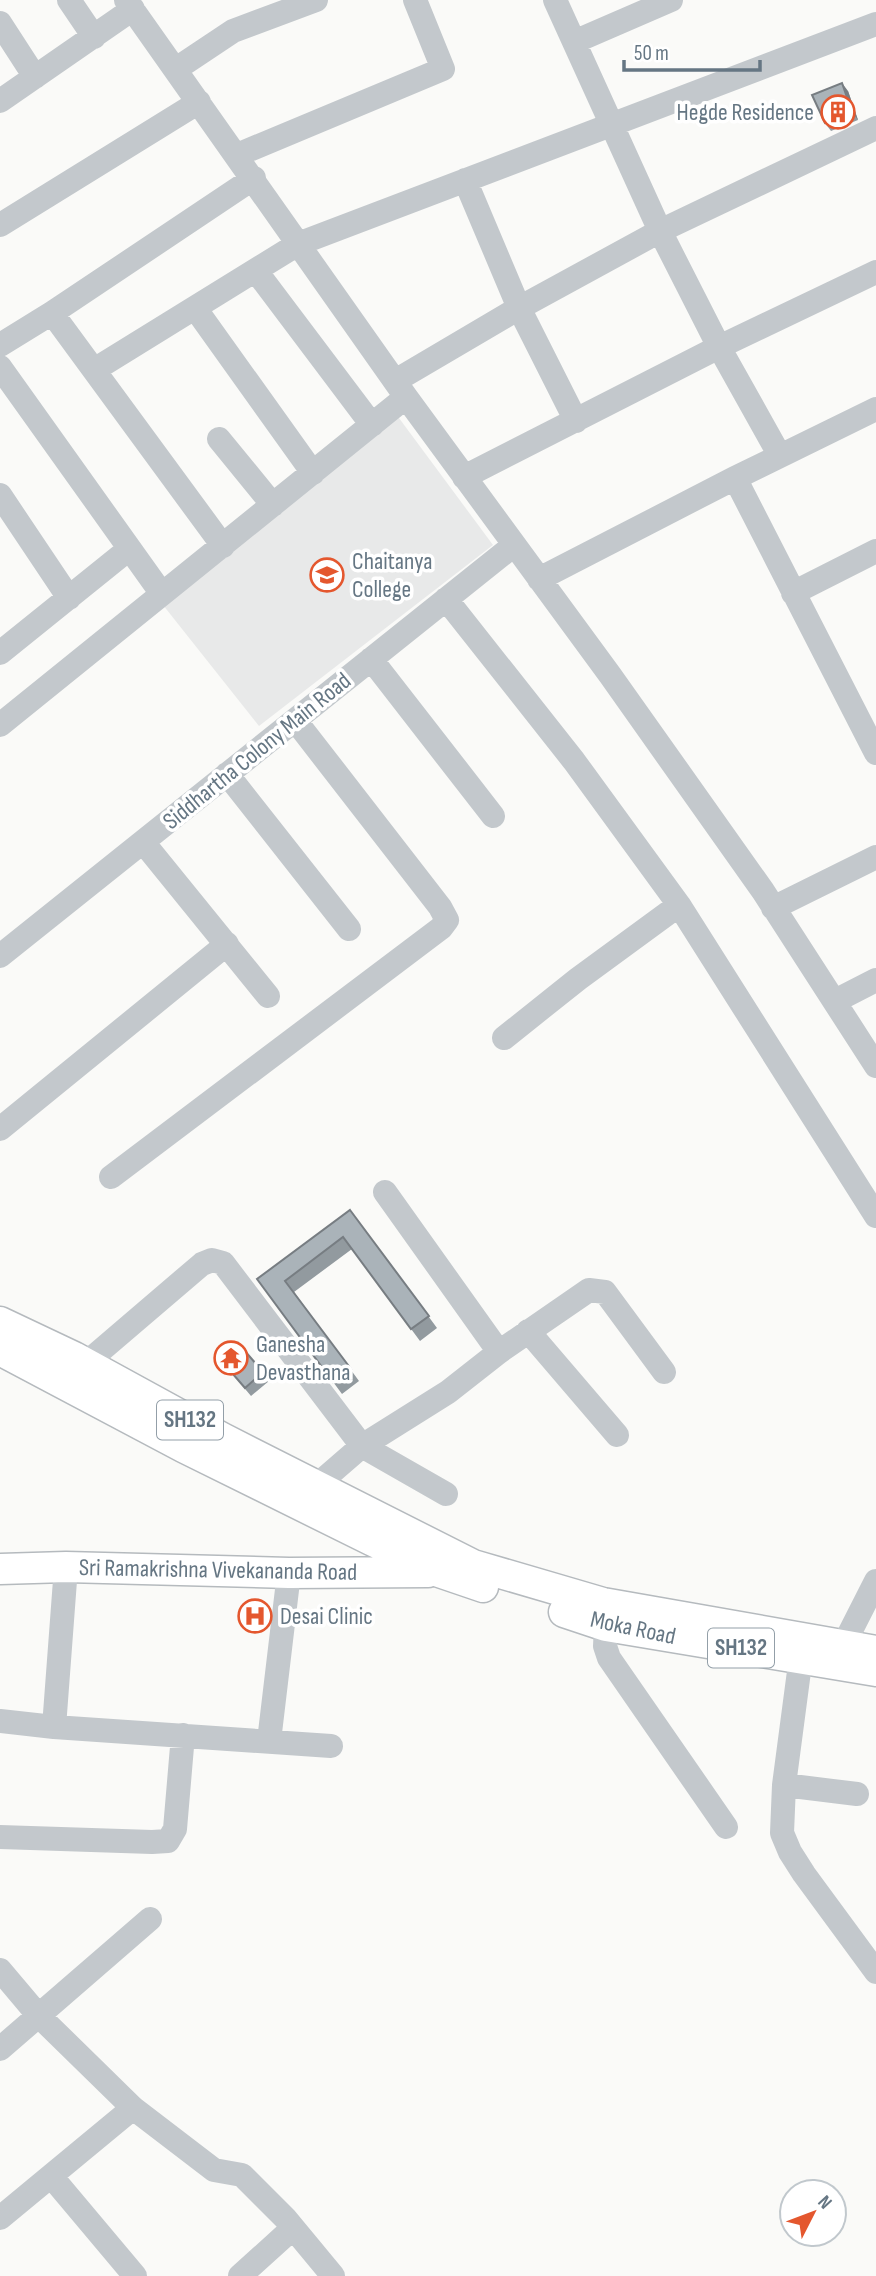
<svg xmlns="http://www.w3.org/2000/svg" width="876" height="2276" viewBox="0 0 876 2276" font-family="'Sofia Sans Condensed',sans-serif">
  <rect width="100%" height="100%" fill="#fafaf8"/>
  <path fill="#e8e9e9" d="M 396,414 L 493,545 L 259,726 L 163,605 Z"/>
  <g fill="none" stroke-linecap="round" stroke-linejoin="round">
    <defs>
      <path id="major" d="M 0,1322 L 74,1357 L 222,1438 L 473,1565 L 603,1603 L 876,1651
        M 0,1350 L 183,1447 L 371,1540 L 436,1571 L 483,1587
        M 0,1569 L 66,1567 L 289,1573 L 428,1572
        M 564,1612 L 606,1626 L 876,1671"/>
    </defs>
    <use href="#major" stroke="#b5babe" stroke-width="33"/>
    <path stroke="#c3c8cc" stroke-width="24" d="M 69,0 L 94,37
      M 126,0 L 406,397 L 610,675 L 763,891 L 876,1066
      M 555,0 L 660,231 L 719,347 L 780,456
      M 0,23 L 35,77
      M 574,42 L 671,0
      M 176,69 L 233,31 L 316,0
      M 0,101 L 133,9
      M 237,155 L 443,69 L 415,0
      M 465,180 L 519,308 L 576,421
      M 0,225 L 199,102
      M 256,271 L 372,425
      M 195,308 L 313,473
      M 52,313 L 223,546
      M 0,345 L 52,313 L 254,178
      M 0,367 L 162,594
      M 94,370 L 298,244 L 876,24
      M 395,381 L 519,308 L 660,231 L 876,128
      M 219,439 L 273,505
      M 464,477 L 719,347 L 876,272
      M 735,478 L 876,753
      M 0,495 L 69,598
      M 539,579 L 735,478 L 876,409
      M 793,593 L 876,551
      M 446,599 L 574,761 L 679,905 L 876,1216
      M 0,653 L 129,549
      M 371,659 L 493,816
      M 0,725 L 406,397
      M 227,774 L 349,929
      M 143,842 L 268,996
      M 773,908 L 876,857
      M 0,956 L 514,545
      M 835,1001 L 876,980
      M 504,1038 L 578,979 L 679,905
      M 0,1129 L 227,944
      M 111,1177 L 441,928 L 447,920 L 440,907 L 295,720
      M 385,1192 L 499,1352
      M 528,1331 L 617,1435
      M 85,1364 L 202,1264 L 212,1260 L 223,1263 L 362,1446 L 446,1494
      M 317,1485 L 362,1446 L 448,1392 L 499,1352 L 589,1290 L 605,1292 L 664,1372
      M 606,1626 L 605,1646 L 609,1658 L 726,1827
      M 803,1641 L 784,1785 L 782,1833 L 790,1852 L 804,1874 L 876,1972
      M 844,1644 L 876,1581
      M 0,1721 L 54,1727 L 331,1746
      M 54,1727 L 66,1567
      M 269,1741 L 289,1573
      M 784,1785 L 857,1794
      M 0,1837 L 152,1842 L 168,1841 L 175,1829 L 183,1735
      M 0,1970 L 38,2015 L 133,2108 L 214,2170 L 242,2175 L 285,2218 L 333,2276
      M 0,2049 L 150,1919
      M 51,2176 L 135,2276
      M 0,2218 L 133,2108
      M 240,2276 L 293,2228"/>
    <use href="#major" stroke="#fff" stroke-width="30"/>
  </g>
  <path fill="#929a9f" d="M 848,91 L 858,120 L 831,131 L 825,123 Z
    M 350,1210 L 437,1328 L 420,1341 L 352,1249 L 294,1292 L 359,1381 L 342,1394 L 266,1291 Z
    M 220,1359 L 263,1372 L 269,1381 L 251,1396 Z"/>
  <path fill="#777d82" d="M 842,83 L 848,91 L 858,120 L 852,112 Z"/>
  <path fill="#aab3b9" stroke="#777d82" stroke-width="2" d="M 842,83 L 852,112 L 825,123 L 812,95 Z
    M 350,1210 L 429,1316 L 411,1329 L 343,1237 L 285,1281 L 351,1369 L 333,1382 L 257,1279 Z
    M 238,1343 L 263,1372 L 245,1388 L 220,1359 Z"/>
  <defs>
    <symbol id="building-ring" viewBox="-11 -11 22 22"><circle r="9.5" fill="#fff" stroke="#e4572e" stroke-width="1.5"/><path d="M-4-6H4V6H1V3H-1V6H-4ZM-2.5-4.3h1.7v1.8h-1.7ZM.8-4.3h1.7v1.8H.8ZM-2.5-1h1.7V.8h-1.7ZM.8-1h1.7V.8H.8Z" fill="#e4572e"/></symbol>
    <symbol id="university-ring" viewBox="-11 -11 22 22"><circle r="9.5" fill="#fff" stroke="#e4572e" stroke-width="1.5"/><path d="M0-5L7-2L0 1L-7-2ZM-4 1L0 2.5L4 1V4Q0 6-4 4Z" fill="#e4572e"/></symbol>
    <symbol id="temple-ring" viewBox="-11 -11 22 22"><circle r="9.5" fill="#fff" stroke="#e4572e" stroke-width="1.5"/><path d="M0-6L5-2H3V0L6.5 2.5H4V6H1.5V3h-3V6H-4V2.5H-6.5L-3 0V-2H-5Z" fill="#e4572e"/></symbol>
    <symbol id="hospital-ring" viewBox="-11 -11 22 22"><circle r="9.5" fill="#fff" stroke="#e4572e" stroke-width="1.5"/><path d="M-5-5h3v3.5h4V-5h3V5h-3V1.5h-4V5h-3Z" fill="#e4572e"/></symbol>
  </defs>
  <g fill-rule="evenodd">
    <use href="#building-ring" x="819" y="93" width="38" height="38"/>
    <use href="#university-ring" x="308" y="556" width="38" height="38"/>
    <use href="#temple-ring" x="212" y="1339" width="38" height="38"/>
    <use href="#hospital-ring" x="236" y="1597" width="38" height="38"/>
  </g>
  <g text-anchor="middle" dominant-baseline="central" stroke-width="7" stroke-linejoin="round" paint-order="stroke">
    <g fill="#fff" stroke="#939fa8" stroke-width="2">
      <rect x="157" y="1400.5" width="66" height="39" rx="5"/>
      <rect x="708" y="1628.5" width="66" height="39" rx="5"/>
    </g>
    <g font-size="23" font-weight="bold" fill="#657683">
      <text x="190" y="1420">SH132</text>
      <text x="741" y="1648">SH132</text>
    </g>
    <g font-size="24" fill="#657683" stroke="#fff" text-anchor="start">
      <text x="814" y="112" text-anchor="end">Hegde Residence</text>
      <text x="352" y="561">Chaitanya<tspan x="352" dy="28">College</tspan></text>
      <text x="256" y="1344">Ganesha<tspan x="256" dy="28">Devasthana</tspan></text>
      <text x="280" y="1616">Desai Clinic</text>
    </g>
    <g font-size="24" fill="#657683" stroke="#fff">
      <text transform="translate(257 751) rotate(-39)">Siddhartha Colony Main Road</text>
      <text transform="translate(218 1570) rotate(1)">Sri Ramakrishna Vivekananda Road</text>
      <text transform="translate(633 1628) rotate(12)">Moka Road</text>
    </g>
  </g>
  <g transform="translate(813 2213) rotate(48)"><circle r="33" fill="#ffffff" stroke="#c1c8cd" stroke-width="2"/>
  <path d="M0-5L12 26L0 18L-12 26Z" fill="#e4572e"/>
  <text y="-10" font-size="19" font-weight="bold" text-anchor="middle" fill="#657683">N</text>
  </g>
  <path d="M624 60v10h136v-10" fill="none" stroke="#657683" stroke-width="3.5"/>
  <text x="634" y="60" font-size="21" fill="#657683" stroke="#ffffff" stroke-width="5" paint-order="stroke">50 m</text>
</svg>
